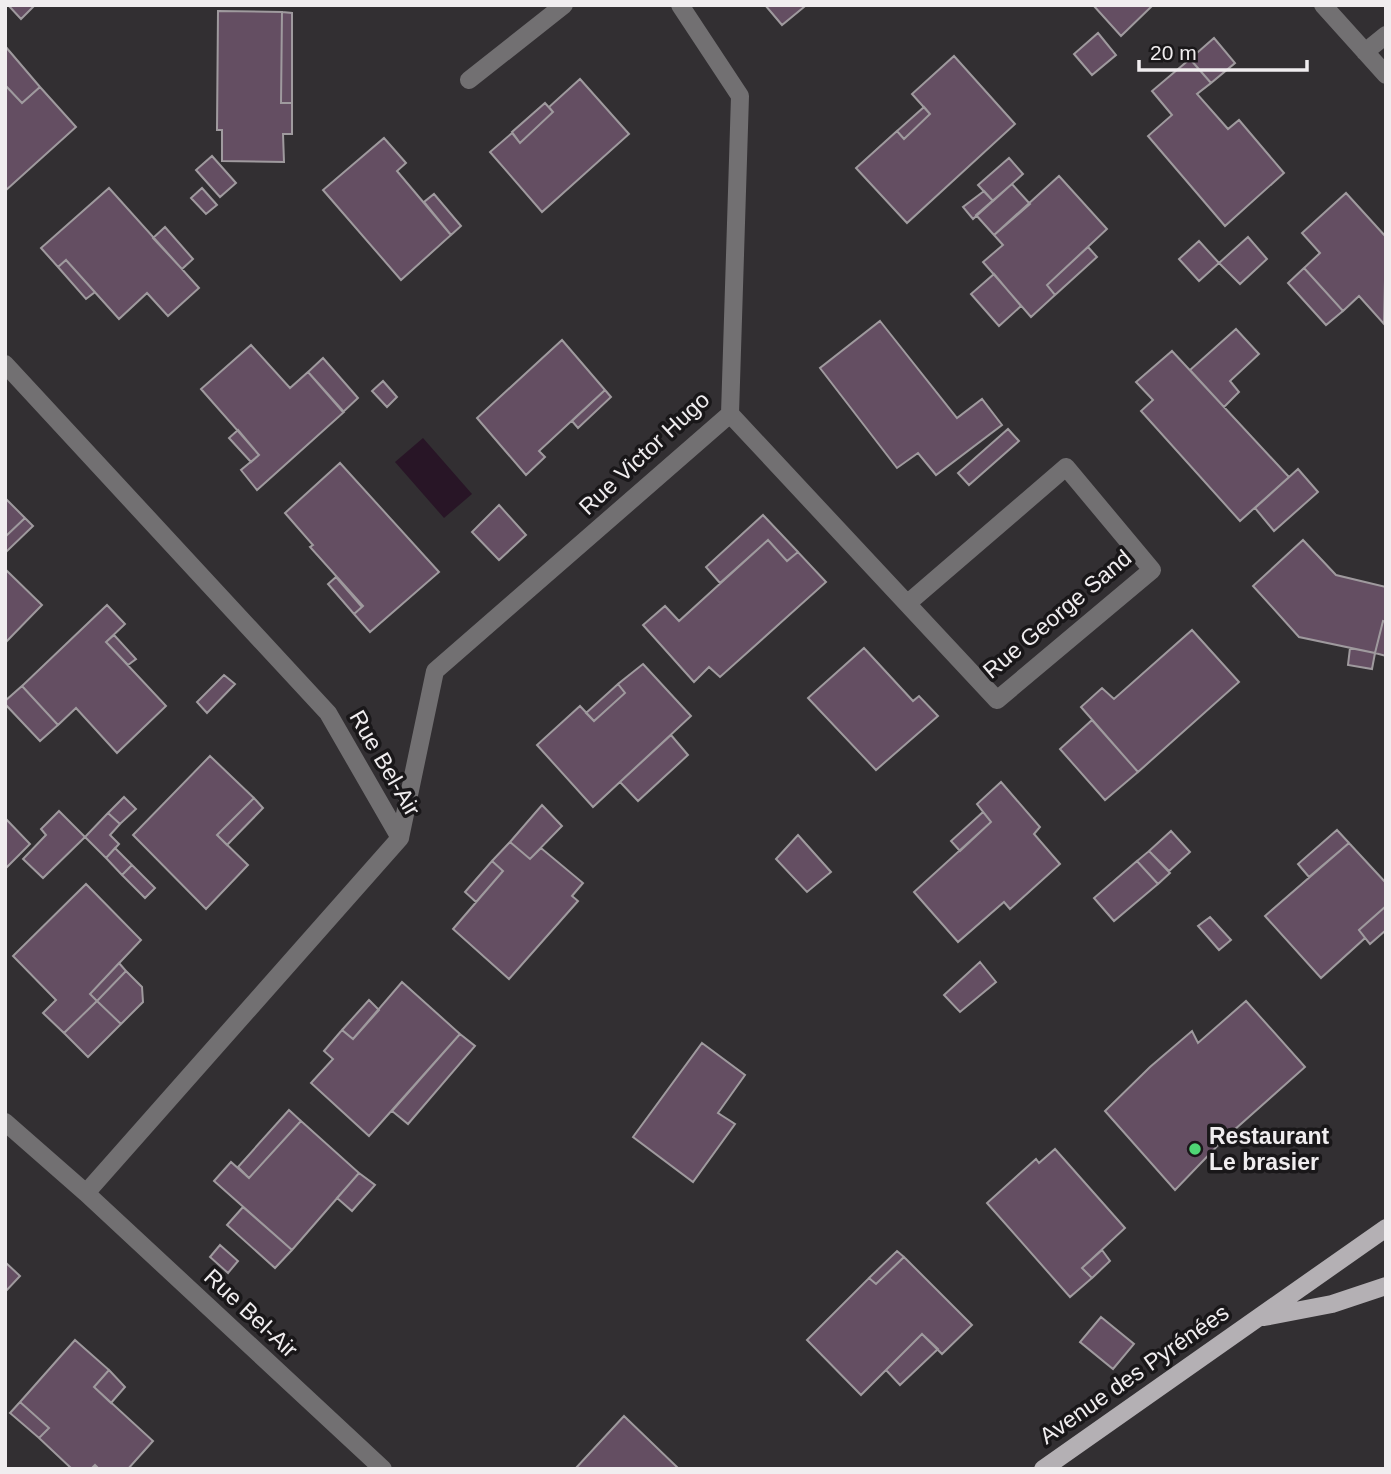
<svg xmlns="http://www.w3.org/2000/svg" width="1391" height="1474" viewBox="0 0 1391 1474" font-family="Helvetica,sans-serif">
  <rect width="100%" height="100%" fill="#322f32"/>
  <path fill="#281526" d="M 423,438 L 472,494 L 444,518 L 395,462 Z"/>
  <path fill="#644e62" stroke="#9f9a9e" stroke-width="2" d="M 8,5 L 35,5 L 21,19 Z
    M 765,5 L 802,5 L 804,7 L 782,25 Z
    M 1093,5 L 1153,5 L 1121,36 Z
    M 218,11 L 282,12 L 281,103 L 292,103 L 292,134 L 283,134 L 284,162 L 222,161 L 222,130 L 217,130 Z
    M 282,12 L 292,13 L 292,103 L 281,103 Z
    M 1098,33 L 1116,55 L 1092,75 L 1074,54 Z
    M 1214,38 L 1235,63 L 1211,83 L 1190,59 Z
    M 5,46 L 40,87 L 22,103 L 5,85 Z
    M 954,56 L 1015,124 L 907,223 L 856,168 L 897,131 L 904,139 L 930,114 L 912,94 Z
    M 1190,59 L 1211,83 L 1197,94 L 1228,129 L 1239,120 L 1284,173 L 1225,226 L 1148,136 L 1172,115 L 1152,91 Z
    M 580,79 L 629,134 L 542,212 L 490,152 L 512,133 L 520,143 L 553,112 L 549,107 Z
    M 5,85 L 22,103 L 40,87 L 76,127 L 5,191 Z
    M 545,103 L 553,112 L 520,143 L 512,132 Z
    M 924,107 L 930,114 L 904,139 L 897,131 Z
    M 384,138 L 406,163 L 397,171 L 451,235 L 401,280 L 323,190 Z
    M 212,156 L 236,183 L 220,197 L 196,170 Z
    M 1009,158 L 1023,174 L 993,201 L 978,185 Z
    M 1059,176 L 1107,229 L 1047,285 L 1055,295 L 1031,317 L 983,262 L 1003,245 L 994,235 Z
    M 1012,184 L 1030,204 L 994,235 L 976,215 Z
    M 109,188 L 199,288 L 168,316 L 147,293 L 119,319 L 66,260 L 58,267 L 41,248 Z
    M 202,188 L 217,205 L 206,214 L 191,198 Z
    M 984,191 L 993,201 L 973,219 L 963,207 Z
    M 1346,193 L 1386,237 L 1384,324 L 1359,296 L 1343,311 L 1304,268 L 1320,253 L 1302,233 Z
    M 434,194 L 461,226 L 451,235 L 424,202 Z
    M 165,227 L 193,259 L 182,269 L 153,238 Z
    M 1248,237 L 1267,259 L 1240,284 L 1219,263 Z
    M 1199,241 L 1219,263 L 1199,281 L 1179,259 Z
    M 1088,247 L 1097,257 L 1055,295 L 1047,285 Z
    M 66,260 L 95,292 L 86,299 L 58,267 Z
    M 1304,268 L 1343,311 L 1326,325 L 1288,283 Z
    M 994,274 L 1021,306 L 999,326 L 971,294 Z
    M 880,321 L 957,418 L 982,399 L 1002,425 L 936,475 L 918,453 L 897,468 L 820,368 Z
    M 1236,329 L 1259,354 L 1230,381 L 1239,392 L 1224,407 L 1190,370 Z
    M 562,340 L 605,390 L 539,451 L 545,457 L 526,475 L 477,418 Z
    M 251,345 L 290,388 L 308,372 L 344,412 L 257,490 L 241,470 L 259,455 L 201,389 Z
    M 1172,351 L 1289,477 L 1240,521 L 1141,411 L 1153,400 L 1136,382 Z
    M 323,358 L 358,398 L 343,412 L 308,372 Z
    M 383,381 L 397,397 L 387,407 L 372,391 Z
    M 605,390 L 611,397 L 578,428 L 572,421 Z
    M 1008,429 L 1019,441 L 969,485 L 958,473 Z
    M 238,430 L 259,455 L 251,462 L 229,438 Z
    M 340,463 L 439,572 L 370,632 L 354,614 L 363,606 L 310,547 L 313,545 L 285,513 Z
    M 1298,469 L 1318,492 L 1274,531 L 1255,508 Z
    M 5,498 L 25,518 L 5,537 Z
    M 499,505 L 526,535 L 499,560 L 472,532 Z
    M 763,515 L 798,552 L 787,561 L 768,540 L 720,583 L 706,567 Z
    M 25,518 L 33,526 L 5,553 L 5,537 Z
    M 768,540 L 787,561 L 798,552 L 826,582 L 720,677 L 709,667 L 694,682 L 643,625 L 665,606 L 679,621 Z
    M 1303,540 L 1336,575 L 1386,587 L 1386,622 L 1383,621 L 1375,653 L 1299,637 L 1253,586 Z
    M 5,569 L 42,605 L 5,643 Z
    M 336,577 L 362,607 L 354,614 L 328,584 Z
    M 107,605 L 125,624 L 106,642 L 166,706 L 117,753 L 76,708 L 58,725 L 22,686 Z
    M 1383,621 L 1386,622 L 1386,656 L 1375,653 Z
    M 1192,630 L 1239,682 L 1138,772 L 1081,707 L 1102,688 L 1114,699 Z
    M 114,635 L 136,659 L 128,665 L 106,642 Z
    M 864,648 L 913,701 L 919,696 L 938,716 L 876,770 L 808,698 Z
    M 1350,648 L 1375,653 L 1372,669 L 1348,665 Z
    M 643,664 L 691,716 L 593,807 L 537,745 L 580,706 L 594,721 L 625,693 L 618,684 Z
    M 224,675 L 235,684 L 207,713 L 197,702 Z
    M 618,684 L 625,693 L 594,721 L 586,713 Z
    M 22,686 L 58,725 L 40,741 L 5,704 L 5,701 Z
    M 1092,720 L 1138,772 L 1105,800 L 1060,749 Z
    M 671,735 L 688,755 L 638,801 L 620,782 Z
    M 210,756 L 254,798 L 217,835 L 248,865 L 206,909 L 133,835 Z
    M 1001,782 L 1040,827 L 1034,834 L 1060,864 L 1010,909 L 1004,902 L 958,942 L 914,892 L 991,822 L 977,804 Z
    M 124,797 L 136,809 L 120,824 L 108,813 Z
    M 254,798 L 263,808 L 227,845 L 217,835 Z
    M 542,805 L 562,826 L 530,859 L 510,842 Z
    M 59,811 L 85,837 L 43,878 L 23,859 L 46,835 L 41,829 Z
    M 983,812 L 991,822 L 960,851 L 951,841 Z
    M 108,813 L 120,824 L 110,835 L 119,844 L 106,858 L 85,837 Z
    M 5,818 L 30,844 L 5,869 Z
    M 1337,830 L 1349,843 L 1309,877 L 1298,864 Z
    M 1171,831 L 1190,852 L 1169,871 L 1149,851 Z
    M 798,835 L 831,872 L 807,892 L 776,859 Z
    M 510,842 L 530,859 L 541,848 L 583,883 L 572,896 L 578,901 L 509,979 L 453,929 L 503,871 L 492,861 Z
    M 1349,843 L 1386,883 L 1386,906 L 1359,930 L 1365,938 L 1321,978 L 1265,916 Z
    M 115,848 L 132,865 L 122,875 L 106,858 Z
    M 1149,851 L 1170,873 L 1158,884 L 1137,861 Z
    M 492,861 L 503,871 L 476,902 L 465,892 Z
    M 1137,861 L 1158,884 L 1114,921 L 1094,898 Z
    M 132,865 L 155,888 L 145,898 L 122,875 Z
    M 86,884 L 141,940 L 90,994 L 97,1001 L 64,1033 L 43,1013 L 56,1000 L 13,956 Z
    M 1386,906 L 1386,930 L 1370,944 L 1359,930 Z
    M 1210,917 L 1231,940 L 1219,950 L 1198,926 Z
    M 980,962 L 996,982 L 960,1012 L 944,995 Z
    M 119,963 L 126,971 L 97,1001 L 90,994 Z
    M 126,971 L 142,987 L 143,1002 L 121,1024 L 97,1001 Z
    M 402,982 L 460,1034 L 369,1136 L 311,1083 L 333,1059 L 324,1051 L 342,1030 L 353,1039 Z
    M 369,1000 L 379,1010 L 353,1039 L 342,1030 Z
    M 97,1001 L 121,1024 L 88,1057 L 64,1033 Z
    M 1246,1001 L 1305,1067 L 1224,1139 L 1175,1190 L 1105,1111 L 1150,1067 L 1192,1031 L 1198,1043 Z
    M 460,1034 L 475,1046 L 408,1124 L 392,1111 Z
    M 702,1043 L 745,1075 L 718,1113 L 735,1124 L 693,1182 L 633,1137 Z
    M 289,1110 L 301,1121 L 249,1178 L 238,1167 Z
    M 301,1121 L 359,1173 L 292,1250 L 214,1181 L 231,1162 L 249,1178 Z
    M 1055,1149 L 1125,1228 L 1082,1268 L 1092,1278 L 1070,1297 L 987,1203 L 1036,1159 L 1039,1163 Z
    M 359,1173 L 375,1185 L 352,1211 L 337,1198 Z
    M 243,1207 L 292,1250 L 275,1268 L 227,1225 Z
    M 220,1245 L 238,1261 L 228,1273 L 210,1257 Z
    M 1102,1250 L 1110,1261 L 1092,1278 L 1082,1268 Z
    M 897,1251 L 904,1257 L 876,1284 L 869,1278 Z
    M 904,1257 L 972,1325 L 942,1354 L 922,1334 L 861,1395 L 807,1340 L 869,1278 L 876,1284 Z
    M 5,1262 L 20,1276 L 5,1292 Z
    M 1101,1317 L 1134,1344 L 1113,1369 L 1080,1342 Z
    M 922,1334 L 938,1349 L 900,1385 L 886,1370 Z
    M 75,1340 L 109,1370 L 94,1387 L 153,1441 L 128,1469 L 99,1469 L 95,1465 L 91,1469 L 72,1469 L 39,1438 L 49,1428 L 20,1402 Z
    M 109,1370 L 125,1387 L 111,1403 L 94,1387 Z
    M 20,1402 L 49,1428 L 39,1438 L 10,1413 Z
    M 624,1416 L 679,1469 L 575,1469 Z"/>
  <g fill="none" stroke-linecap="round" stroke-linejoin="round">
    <path stroke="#727072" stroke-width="18" d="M 1323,5 L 1386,75
      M 1365,52 L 1386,35
      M 469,80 L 564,5
      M 5,364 L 328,713 L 400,838 L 86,1193
      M 730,414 L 997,700 L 1152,570 L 1066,467 L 908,603
      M 400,838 L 435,671 L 730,414 L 740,96 L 680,5
      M 5,1122 L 86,1193 L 383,1469"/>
    <path stroke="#b4b0b4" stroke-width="18" d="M 1264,1317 L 1332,1304 L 1386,1286
      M 1043,1469 L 1386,1228"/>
  </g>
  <circle fill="#4fd675" stroke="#191719" stroke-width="2.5" cx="1195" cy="1149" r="7"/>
  <g text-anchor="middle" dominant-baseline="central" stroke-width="7" stroke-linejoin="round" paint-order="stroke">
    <g font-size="23" fill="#f0edef" stroke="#191719">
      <text transform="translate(644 453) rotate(-43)">Rue Victor Hugo</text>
      <text transform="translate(1057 614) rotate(-40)">Rue George Sand</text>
      <text transform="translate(385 763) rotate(60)">Rue Bel-Air</text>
      <text transform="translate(251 1313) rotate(43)">Rue Bel-Air</text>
      <text transform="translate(1134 1374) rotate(-35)">Avenue des Pyrénées</text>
    </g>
    <g font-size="23" font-weight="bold" fill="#f0edef" stroke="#191719" text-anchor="start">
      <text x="1209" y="1136">Restaurant<tspan x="1209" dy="26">Le brasier</tspan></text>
    </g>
  </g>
  <rect width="1391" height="1474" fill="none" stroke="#f0edef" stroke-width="14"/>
  <path d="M1139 60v10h168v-10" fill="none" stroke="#f0edef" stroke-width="3.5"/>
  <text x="1150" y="60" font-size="21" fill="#f0edef" stroke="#191719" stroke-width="5" paint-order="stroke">20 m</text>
</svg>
